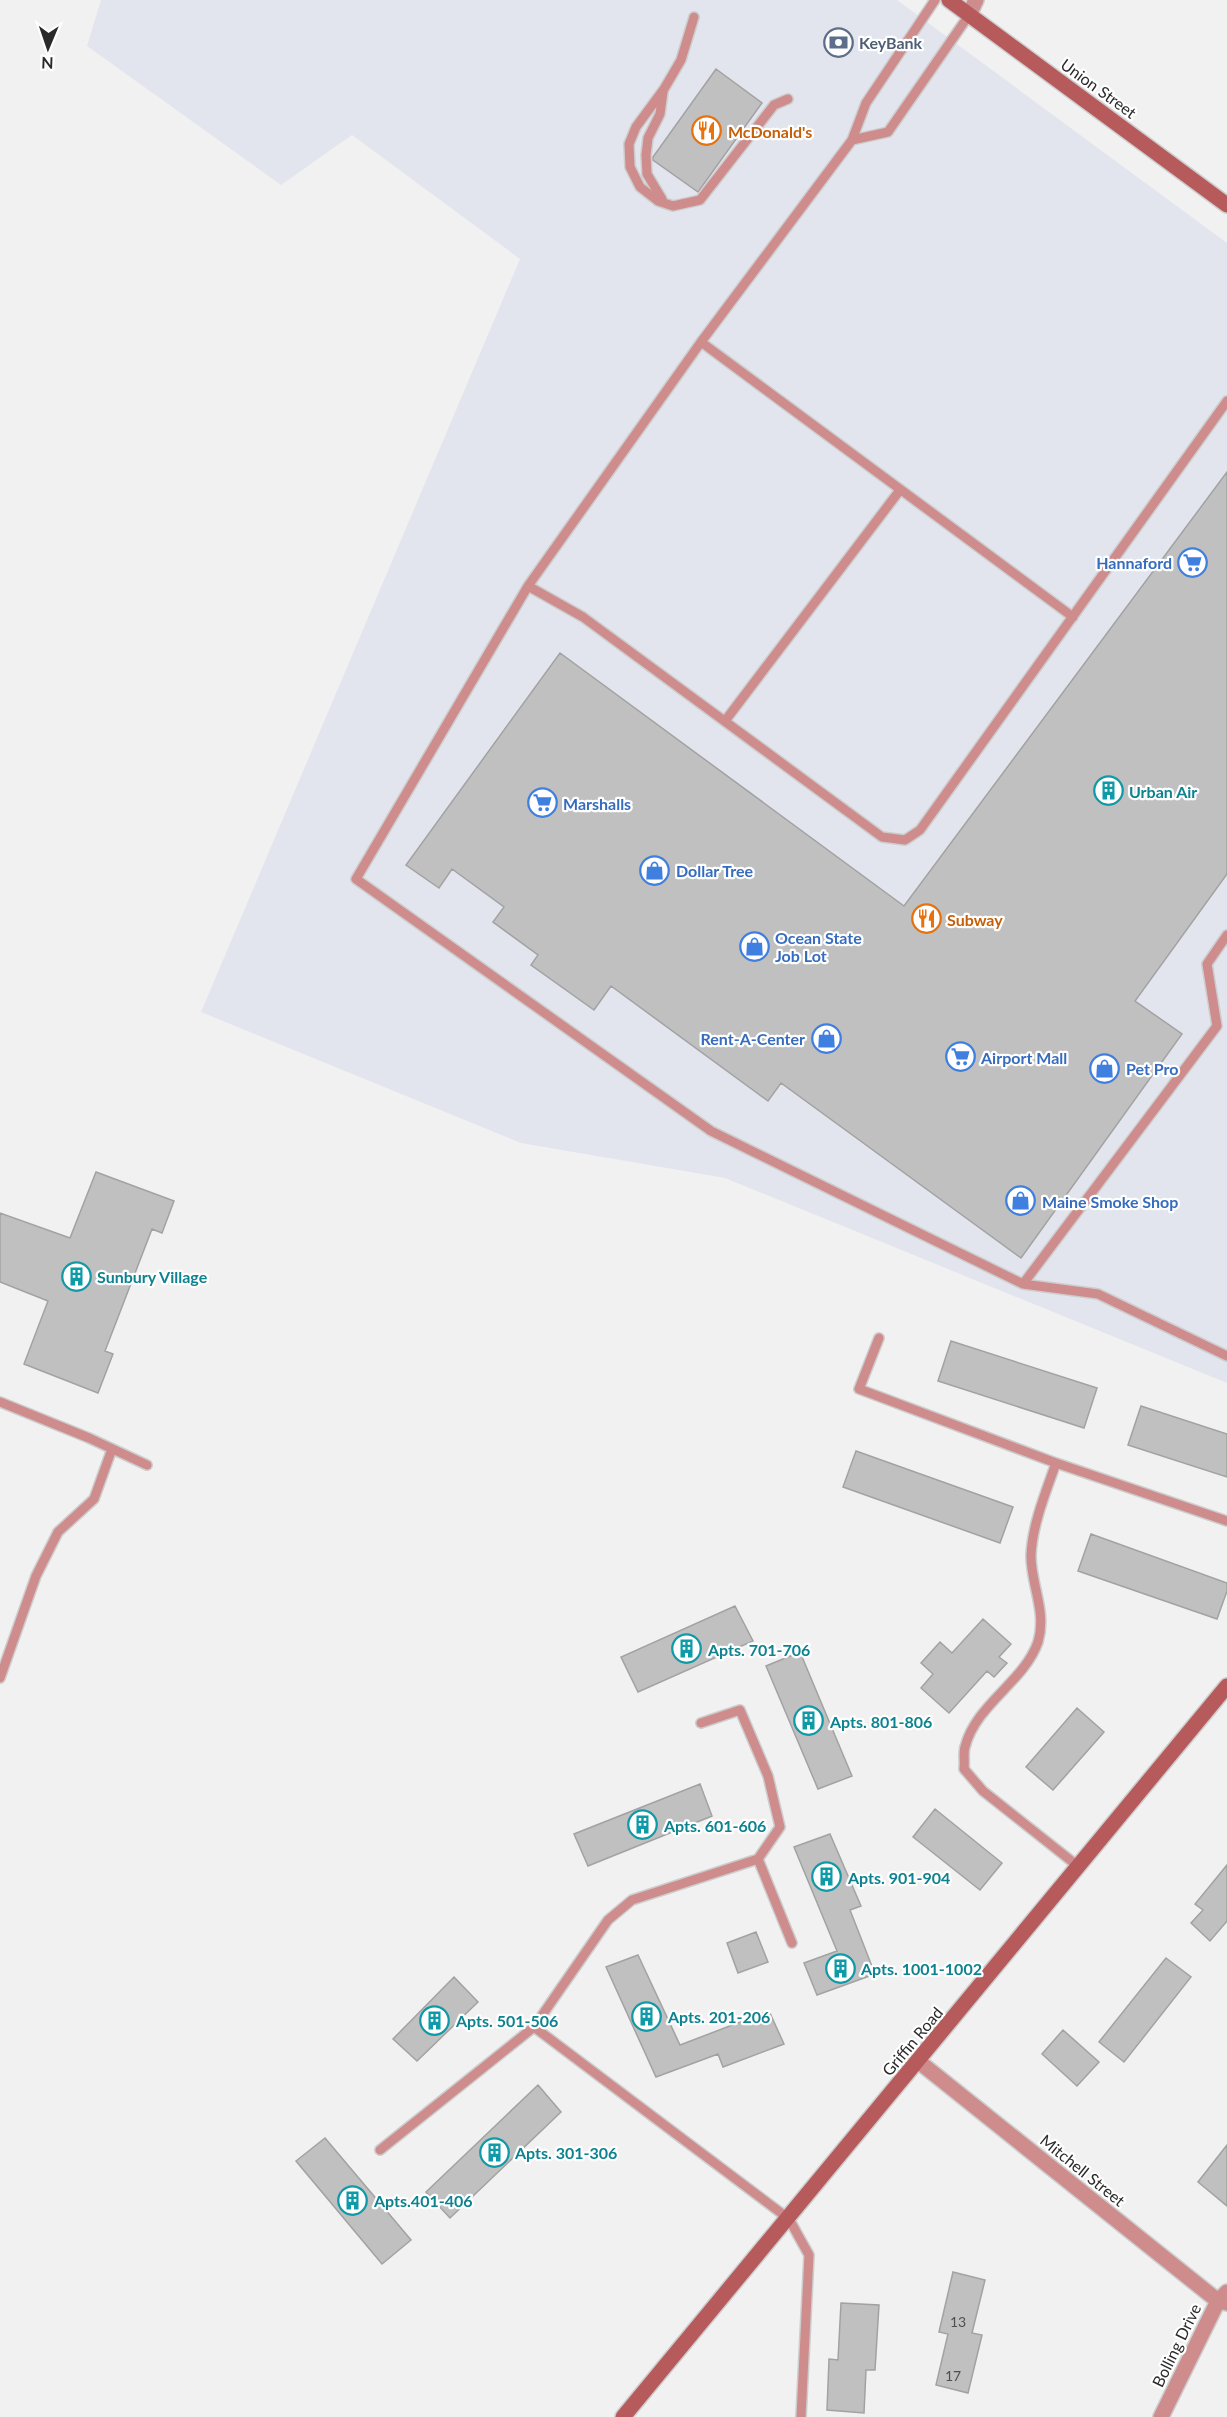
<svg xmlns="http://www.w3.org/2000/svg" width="1227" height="2417" viewBox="0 0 1227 2417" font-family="Lato,sans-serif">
  <rect width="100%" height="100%" fill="#f1f1f2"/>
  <path fill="#e3e5ee" d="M 101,0 L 897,0 L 1227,243 L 1227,1383 L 725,1178 L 521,1143 L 201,1012 L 520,259 L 352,135 L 281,185 L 87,46 Z"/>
  <path fill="#c0c0c1" stroke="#a2a2a3" stroke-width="1.5" d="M 716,69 L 762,103 L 698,192 L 653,160 L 653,157 Z
    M 1227,472 L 1227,874 L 1135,1001 L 1182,1034 L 1021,1258 L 781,1083 L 768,1101 L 611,986 L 594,1010 L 531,965 L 538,955 L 493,922 L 504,907 L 452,869 L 439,888 L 406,865 L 560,653 L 904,906 Z
    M 96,1172 L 174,1201 L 162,1233 L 152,1229 L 105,1351 L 113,1354 L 98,1393 L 24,1364 L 48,1301 L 0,1282 L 0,1213 L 70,1238 Z
    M 951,1341 L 1097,1388 L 1084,1428 L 938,1381 Z
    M 1141,1406 L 1227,1434 L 1227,1477 L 1128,1445 Z
    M 856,1451 L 1013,1507 L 1000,1543 L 843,1487 Z
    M 1091,1534 L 1227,1583 L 1227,1591 L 1217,1619 L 1078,1571 Z
    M 735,1606 L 753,1641 L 638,1692 L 621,1657 Z
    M 983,1619 L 1011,1644 L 999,1657 L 1007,1663 L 994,1677 L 987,1671 L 949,1713 L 921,1688 L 933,1674 L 921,1663 L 940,1642 L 952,1653 Z
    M 800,1652 L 852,1776 L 818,1789 L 766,1666 Z
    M 1077,1708 L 1104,1732 L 1053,1790 L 1026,1767 Z
    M 700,1784 L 712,1816 L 588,1866 L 574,1834 Z
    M 935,1809 L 1002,1863 L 980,1890 L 913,1837 Z
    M 830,1834 L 861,1906 L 850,1910 L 875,1974 L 817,1995 L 804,1963 L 837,1951 L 794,1847 Z
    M 1227,1865 L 1227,1921 L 1210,1941 L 1191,1923 L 1203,1910 L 1195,1904 Z
    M 756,1932 L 768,1962 L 738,1973 L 727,1943 Z
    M 638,1955 L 680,2045 L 769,2011 L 784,2044 L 723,2067 L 718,2054 L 656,2077 L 606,1967 Z
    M 1166,1958 L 1191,1977 L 1124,2062 L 1099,2042 Z
    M 454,1977 L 478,2002 L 417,2061 L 393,2039 Z
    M 1063,2030 L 1099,2062 L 1077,2086 L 1042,2054 Z
    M 538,2085 L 561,2112 L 450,2218 L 426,2192 Z
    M 325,2138 L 411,2240 L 382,2264 L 296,2161 Z
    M 1227,2145 L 1227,2206 L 1198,2182 Z
    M 953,2272 L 985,2280 L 972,2333 L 982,2335 L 968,2393 L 936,2385 L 948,2334 L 939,2332 Z
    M 841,2303 L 879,2305 L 875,2370 L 866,2370 L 864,2413 L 827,2410 L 829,2359 L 838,2360 Z"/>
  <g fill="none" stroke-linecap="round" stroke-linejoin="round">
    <defs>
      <path id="service" d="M 935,0 L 866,103 L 852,140 L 701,342 L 528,586 L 356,879 L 711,1131 L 1023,1284 L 1098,1294 L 1227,1356
        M 694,17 L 681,60 L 664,89 L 636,127 L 629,144 L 630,167 L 640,187 L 658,201 L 673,206 L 700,200 L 774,105 L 788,99
        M 852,140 L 888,132 L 969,15
        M 662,199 L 647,174 L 646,155 L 648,138 L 660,114 L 663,92
        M 701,342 L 1073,617
        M 528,586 L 583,617 L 882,837 L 905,840 L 920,830 L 1227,401
        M 725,721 L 900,490
        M 1023,1284 L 1217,1026 L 1207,964 L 1227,935
        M 879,1338 L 859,1389 L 1056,1463
        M 0,1402 L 89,1438 L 147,1465
        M 0,1678 L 36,1576 L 58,1532 L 94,1499 L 112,1449
        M 758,1859 L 792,1943
        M 1079,1867 L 983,1791 L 964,1769 C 965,1762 963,1753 965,1747 C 976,1704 1024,1682 1038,1642 C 1047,1612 1031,1585 1031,1556 C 1032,1525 1046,1492 1056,1463 L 1227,1521
        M 534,2027 L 789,2219 L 809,2255 L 801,2417
        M 380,2150 L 534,2027 L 608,1920 L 632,1900 L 758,1859 L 780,1827 L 768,1776 L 740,1710 L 701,1723"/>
      <path id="minor" d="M 918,2061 L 1218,2301 L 1227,2303
        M 1161,2417 L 1218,2301 L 1227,2292"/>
      <path id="tertiary" d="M 969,15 L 976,0"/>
      <path id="secondary" d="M 949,0 L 1227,205
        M 623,2417 L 1227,1686"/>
    </defs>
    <use href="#service" stroke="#cdcdce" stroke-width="12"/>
    <use href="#minor" stroke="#cdcdce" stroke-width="18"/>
    <use href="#tertiary" stroke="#cdcdce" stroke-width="18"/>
    <use href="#secondary" stroke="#cdcdce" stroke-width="18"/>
    <use href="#service" stroke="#ce8d8c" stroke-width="9"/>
    <use href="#minor" stroke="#ce8d8c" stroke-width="15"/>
    <use href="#tertiary" stroke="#ce8d8c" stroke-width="15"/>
    <use href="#secondary" stroke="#b75a5b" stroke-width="15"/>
  </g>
  <defs>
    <symbol id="bank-ring" viewBox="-11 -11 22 22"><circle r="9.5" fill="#fefeff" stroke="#5c6f8a" stroke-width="1.5"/><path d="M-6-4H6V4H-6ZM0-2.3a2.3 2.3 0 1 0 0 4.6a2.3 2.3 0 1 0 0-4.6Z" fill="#5c6f8a"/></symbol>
    <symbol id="restaurant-ring" viewBox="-11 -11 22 22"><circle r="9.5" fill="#fefeff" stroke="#e8710a" stroke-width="1.5"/><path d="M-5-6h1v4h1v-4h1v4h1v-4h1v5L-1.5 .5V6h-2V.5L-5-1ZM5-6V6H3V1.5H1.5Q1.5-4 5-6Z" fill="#e8710a"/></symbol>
    <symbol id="supermarket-ring" viewBox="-11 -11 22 22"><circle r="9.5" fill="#fefeff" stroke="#3f7fe0" stroke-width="1.5"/><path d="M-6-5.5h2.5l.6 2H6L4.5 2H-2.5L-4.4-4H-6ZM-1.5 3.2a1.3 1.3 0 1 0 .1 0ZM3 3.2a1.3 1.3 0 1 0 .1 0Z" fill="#3f7fe0"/></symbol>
    <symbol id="building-ring" viewBox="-11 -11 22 22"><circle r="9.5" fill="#fefeff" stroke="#0f9aa8" stroke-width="1.5"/><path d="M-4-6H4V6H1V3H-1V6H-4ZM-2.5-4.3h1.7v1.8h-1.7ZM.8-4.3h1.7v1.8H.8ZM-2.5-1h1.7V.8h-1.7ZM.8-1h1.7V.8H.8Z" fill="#0f9aa8"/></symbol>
    <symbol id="shop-ring" viewBox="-11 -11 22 22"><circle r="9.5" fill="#fefeff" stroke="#3f7fe0" stroke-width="1.5"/><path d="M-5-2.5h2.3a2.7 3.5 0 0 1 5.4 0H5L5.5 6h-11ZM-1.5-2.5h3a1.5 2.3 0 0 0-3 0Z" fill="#3f7fe0"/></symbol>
  </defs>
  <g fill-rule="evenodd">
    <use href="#bank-ring" x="822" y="26" width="33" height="33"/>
    <use href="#restaurant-ring" x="690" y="114" width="33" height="33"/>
    <use href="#supermarket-ring" x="1176" y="546" width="33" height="33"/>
    <use href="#building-ring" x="1092" y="774" width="33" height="33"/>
    <use href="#supermarket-ring" x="526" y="786" width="33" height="33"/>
    <use href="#shop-ring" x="638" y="854" width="33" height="33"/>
    <use href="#restaurant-ring" x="910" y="902" width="33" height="33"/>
    <use href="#shop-ring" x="738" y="930" width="33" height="33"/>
    <use href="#shop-ring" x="810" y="1022" width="33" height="33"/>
    <use href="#supermarket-ring" x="944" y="1040" width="33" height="33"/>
    <use href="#shop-ring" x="1088" y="1052" width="33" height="33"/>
    <use href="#shop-ring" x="1004" y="1184" width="33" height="33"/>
    <use href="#building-ring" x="60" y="1260" width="33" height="33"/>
    <use href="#building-ring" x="670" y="1632" width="33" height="33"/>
    <use href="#building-ring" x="792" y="1704" width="33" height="33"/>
    <use href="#building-ring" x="626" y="1808" width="33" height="33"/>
    <use href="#building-ring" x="810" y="1860" width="33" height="33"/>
    <use href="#building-ring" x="824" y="1952" width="33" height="33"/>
    <use href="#building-ring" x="630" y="2000" width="33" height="33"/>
    <use href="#building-ring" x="418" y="2004" width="33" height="33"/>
    <use href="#building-ring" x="478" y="2136" width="33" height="33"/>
    <use href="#building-ring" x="336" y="2184" width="33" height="33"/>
  </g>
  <g text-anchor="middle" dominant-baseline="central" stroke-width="4.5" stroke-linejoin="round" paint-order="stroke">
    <g font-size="14" fill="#505050">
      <text x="958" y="2321">13</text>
      <text x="953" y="2375">17</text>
    </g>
    <g font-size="16" font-weight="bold" fill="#4e5e75" stroke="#fefeff" text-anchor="start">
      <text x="859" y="42">KeyBank</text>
    </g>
    <g font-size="16" fill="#2a2a2a" stroke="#fefeff">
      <text transform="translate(1099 88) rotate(36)">Union Street</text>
      <text transform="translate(912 2041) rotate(-50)">Griffin Road</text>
      <text transform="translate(1083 2170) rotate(39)">Mitchell Street</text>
      <text transform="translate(1176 2345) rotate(-64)">Bolling Drive</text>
    </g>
    <g font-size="16" font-weight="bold" fill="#c56008" stroke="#fefeff" text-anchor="start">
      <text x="728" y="131">McDonald's</text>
      <text x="947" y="919">Subway</text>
    </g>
    <g font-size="16" font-weight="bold" fill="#366cbe" stroke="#fefeff" text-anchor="start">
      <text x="1172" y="562" text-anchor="end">Hannaford</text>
      <text x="563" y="803">Marshalls</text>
      <text x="676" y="870">Dollar Tree</text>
      <text x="775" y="937">Ocean State<tspan x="775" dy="18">Job Lot</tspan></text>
      <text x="805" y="1038" text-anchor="end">Rent-A-Center</text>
      <text x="981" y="1057">Airport Mall</text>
      <text x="1126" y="1068">Pet Pro</text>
      <text x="1042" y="1201">Maine Smoke Shop</text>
    </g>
    <g font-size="16" font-weight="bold" fill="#0d838f" stroke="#fefeff" text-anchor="start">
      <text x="1129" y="791">Urban Air</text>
      <text x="97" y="1276">Sunbury Village</text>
      <text x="708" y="1649">Apts. 701-706</text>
      <text x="830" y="1721">Apts. 801-806</text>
      <text x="664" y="1825">Apts. 601-606</text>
      <text x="848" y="1877">Apts. 901-904</text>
      <text x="861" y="1968">Apts. 1001-1002</text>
      <text x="668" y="2016">Apts. 201-206</text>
      <text x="456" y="2020">Apts. 501-506</text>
      <text x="515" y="2152">Apts. 301-306</text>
      <text x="374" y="2200">Apts.401-406</text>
    </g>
  </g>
  <g transform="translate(48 48) rotate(182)" stroke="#fefeff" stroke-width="4.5" paint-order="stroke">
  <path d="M0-4.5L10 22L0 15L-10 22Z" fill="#2a2a2a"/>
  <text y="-9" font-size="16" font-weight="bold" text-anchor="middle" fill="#2a2a2a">N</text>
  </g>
</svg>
